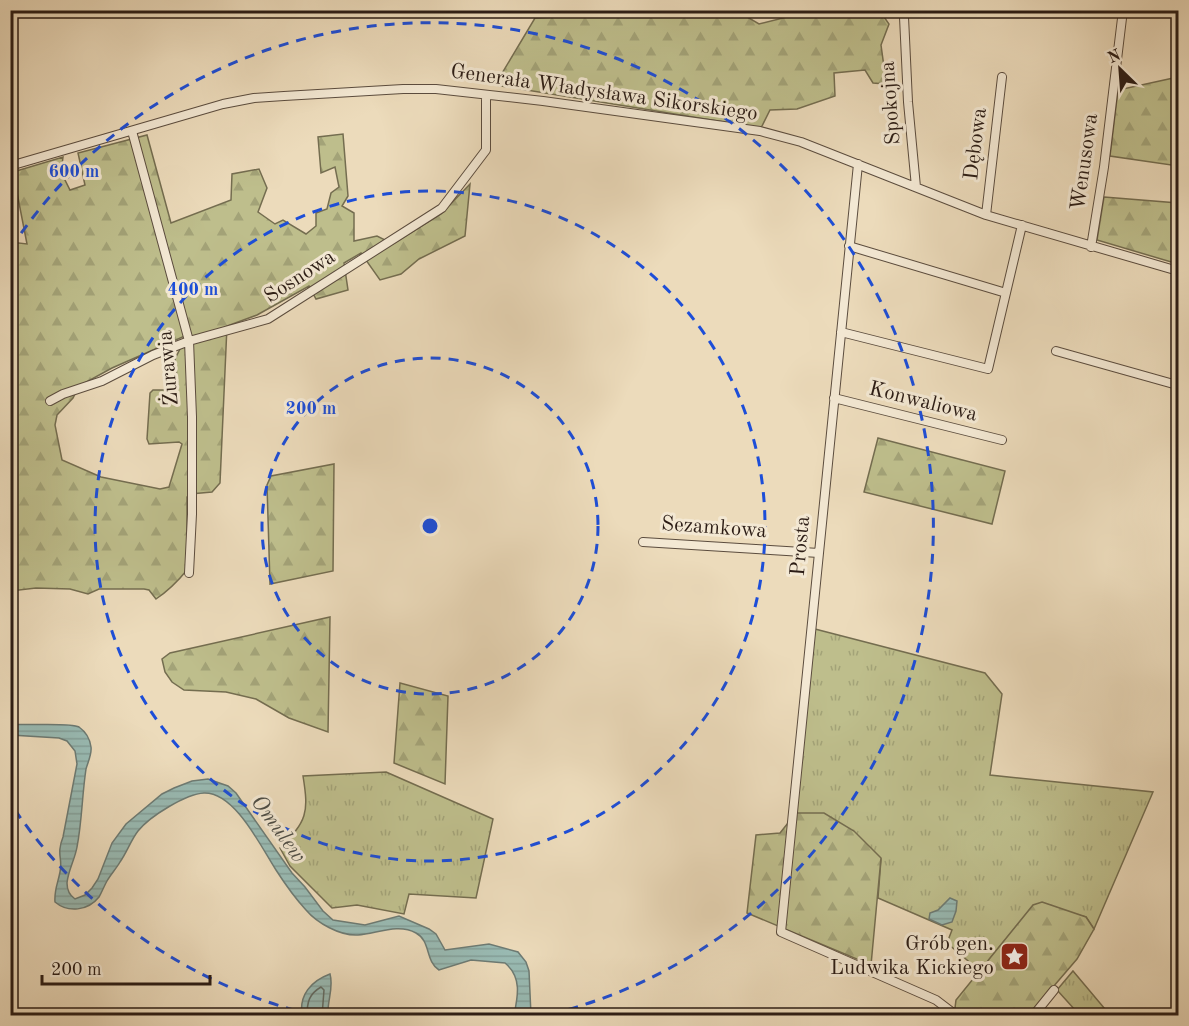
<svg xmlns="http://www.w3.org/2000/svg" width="1189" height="1026" viewBox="0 0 1189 1026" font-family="'Old Standard TT',serif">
  <defs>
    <pattern id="grass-tufts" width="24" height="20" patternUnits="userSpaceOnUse" patternTransform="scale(1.5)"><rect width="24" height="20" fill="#bebe8c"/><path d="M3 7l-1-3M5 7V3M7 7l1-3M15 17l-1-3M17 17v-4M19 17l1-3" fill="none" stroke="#a3a378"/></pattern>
    <pattern id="forest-firs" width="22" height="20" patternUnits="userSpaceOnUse" patternTransform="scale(1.5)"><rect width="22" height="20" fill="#bebe8c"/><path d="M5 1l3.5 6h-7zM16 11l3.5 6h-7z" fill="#a3a378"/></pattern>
    <pattern id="water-rules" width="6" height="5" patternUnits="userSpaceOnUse" patternTransform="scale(1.5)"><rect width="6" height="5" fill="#99bbb4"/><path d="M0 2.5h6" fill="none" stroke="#84a09a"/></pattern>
  </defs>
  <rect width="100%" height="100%" fill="#ecdbbb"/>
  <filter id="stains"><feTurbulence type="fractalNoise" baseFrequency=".00333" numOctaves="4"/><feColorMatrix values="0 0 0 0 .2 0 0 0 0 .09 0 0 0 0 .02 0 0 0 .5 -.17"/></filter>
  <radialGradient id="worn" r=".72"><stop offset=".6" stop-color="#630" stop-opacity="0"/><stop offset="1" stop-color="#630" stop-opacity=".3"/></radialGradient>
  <path fill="url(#grass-tufts)" stroke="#746d50" stroke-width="1.5" d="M 815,629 L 985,673 L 1002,694 L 990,775 L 1153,792 L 1094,929 L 1086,917 L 1034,905 L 980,971 L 947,943 L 952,930 L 878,898 L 881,859 L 796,813 Z
    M 386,772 L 493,819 L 476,898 L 409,894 L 404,914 L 357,905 L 332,908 L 290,866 L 280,848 C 307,821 309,813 303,776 Z
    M 1073,971 L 1110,1015 L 1072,1015 L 1076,1011 L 1057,990 Z"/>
  <path fill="url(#forest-firs)" stroke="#746d50" stroke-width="1.5" fill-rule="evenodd" d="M 610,10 L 737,11 L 759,24 L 811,11 L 880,11 L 889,24 L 881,45 L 885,74 L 899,85 L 873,83 L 865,70 L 834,73 L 835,96 L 797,109 L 770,110 L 761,128 L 495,85 L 535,18 L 595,15 Z
    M 1178,77 L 1178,166 L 1110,156 L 1118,90 Z
    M 343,134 L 348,196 L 342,206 L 354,213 L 354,241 L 377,236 L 393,244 L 441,214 L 470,184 L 465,236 L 419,259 L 401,274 L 380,280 L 361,253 L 344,263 L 348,290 L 316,299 L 309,286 L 257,315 L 227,326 L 220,483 L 212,492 L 190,494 L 187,497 L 187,570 C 178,581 168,591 156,599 L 149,590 L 144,589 L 99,589 L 88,594 L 70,589 L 36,588 L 11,591 L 10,242 L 27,244 L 13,172 L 63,157 L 61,172 L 70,190 L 85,185 L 78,153 L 147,135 L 171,223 L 231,200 L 232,174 L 259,169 L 267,188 L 258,212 L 275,224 L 283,220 L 306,234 L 316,226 L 316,213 L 327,209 L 331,193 L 339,187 L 335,167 L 321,173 L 318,137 ZM 187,335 L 175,359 L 178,386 L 176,390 L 153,390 L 150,393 L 147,439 L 149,444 L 179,442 L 182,444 L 169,487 L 160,489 L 101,477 L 62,460 L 55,425 L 57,415 L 73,398 L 79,386 L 112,368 Z
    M 1104,197 L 1178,203 L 1178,264 L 1097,240 Z
    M 878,438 L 1005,471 L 992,524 L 864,492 Z
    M 334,464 L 333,571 L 270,584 L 267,485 L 271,476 Z
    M 330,617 L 328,732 L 289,718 L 256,699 L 226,692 L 184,690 L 172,682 L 165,672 L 162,659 L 170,653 Z
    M 400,683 L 448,696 L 445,784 L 394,763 Z
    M 796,813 L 824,813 L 854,831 L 881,858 L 871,965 L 747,913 L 756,835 L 780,833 Z
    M 1042,902 L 1086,917 L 1094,929 L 1077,959 L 1029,1015 L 962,1015 L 955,1008 L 956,1000 L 1033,905 Z"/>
  <path fill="url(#water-rules)" stroke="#6d7b74" stroke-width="1.5" d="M 11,724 C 25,726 70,722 79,727 C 86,732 90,739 91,747 C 92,754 88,762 86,769 C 82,795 82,822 77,847 C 75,859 68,871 67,883 C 67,890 69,895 75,899 L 85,895 L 92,888 L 98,879 L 112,843 L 126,824 L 162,794 L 174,788 L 192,781 L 208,779 L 228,786 L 236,793 L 292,873 L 305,887 L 323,911 L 333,920 L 365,925 L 399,916 L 429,929 L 436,934 L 445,950 L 489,944 L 518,952 L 526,962 L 529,971 L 531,1015 L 514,1015 C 518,996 522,977 505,963 L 471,960 L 439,970 C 425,961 431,941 416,933 C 398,923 376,934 358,935 C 340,936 317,923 306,910 C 295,898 285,884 276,870 C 261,847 235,792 204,793 C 186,794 150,816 138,831 C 131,840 127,852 120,862 C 116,869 111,874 107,881 C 104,886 102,892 99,897 C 88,911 68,913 55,902 C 54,890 58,883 60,872 C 63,858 56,855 63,837 L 77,764 L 75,751 L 67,741 L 59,738 L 11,735 Z
    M 950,898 L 957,901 L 956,911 L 952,922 L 942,925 L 929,919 L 930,913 L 938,910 Z
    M 330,974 C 334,988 327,1001 328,1015 L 302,1015 C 299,995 311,981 330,974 Z"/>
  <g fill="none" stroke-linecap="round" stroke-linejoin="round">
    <path stroke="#626c64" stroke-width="1.5" d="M 307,1016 C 307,1002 309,994 321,987 L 324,990 L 322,1016"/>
    <defs>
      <path id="minor" d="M 904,17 L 908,102 L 916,187
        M 132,131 L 189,341 L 192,417 L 192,514 L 189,573
        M 858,164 L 781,932 L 936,1000 L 957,1016
        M 10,166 L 223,104 L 254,98 L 284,96 L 403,89 L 436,89 L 543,101 L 760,131 L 801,142 L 986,215 L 1178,271
        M 986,215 L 1002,77
        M 849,246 L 1006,293
        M 1091,247 L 1104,167 L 1123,10
        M 841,332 L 988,369 L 1022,225
        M 1056,351 L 1177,385 L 1178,374
        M 834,398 L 1002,440
        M 50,401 L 63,394 L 102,381 L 153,355 L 189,341 L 268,319 L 442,208 L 486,150 L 486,95
        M 643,542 L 819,553
        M 1033,1016 L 1054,990"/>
    </defs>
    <use href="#minor" stroke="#5b4c3e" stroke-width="10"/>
    <use href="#minor" stroke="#f3e8d3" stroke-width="8"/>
  </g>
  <g fill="none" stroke="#1d4ed8" stroke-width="3" stroke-dasharray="10 8">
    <circle cx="430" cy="526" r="168"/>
    <circle cx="430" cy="526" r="335"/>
    <path d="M313 1015A503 503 0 0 1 11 804M11 248A503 503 0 1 1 547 1015"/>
  </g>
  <defs>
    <symbol id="sight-square" viewBox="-11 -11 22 22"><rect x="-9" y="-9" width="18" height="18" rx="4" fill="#8f2418" stroke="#f3e8d3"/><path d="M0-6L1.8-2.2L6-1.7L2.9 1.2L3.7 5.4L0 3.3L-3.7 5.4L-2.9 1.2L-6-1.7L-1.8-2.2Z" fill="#fff"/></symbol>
  </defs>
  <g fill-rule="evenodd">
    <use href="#sight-square" x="998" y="940" width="33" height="33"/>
  </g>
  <g text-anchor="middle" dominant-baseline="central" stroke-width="6" stroke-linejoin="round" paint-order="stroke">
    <g font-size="21" fill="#2b1c15" stroke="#f3e8d3">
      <text transform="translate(604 93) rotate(8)">Generała Władysława Sikorskiego</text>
      <text transform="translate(891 103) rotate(-94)">Spokojna</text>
      <text transform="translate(976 144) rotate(-83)">Dębowa</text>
      <text transform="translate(1085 162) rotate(-82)">Wenusowa</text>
      <text transform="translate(300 277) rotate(-33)">Sosnowa</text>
      <text transform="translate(169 368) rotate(-95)">Żurawia</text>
      <text transform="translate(923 402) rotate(14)">Konwaliowa</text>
      <text transform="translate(714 528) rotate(4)">Sezamkowa</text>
      <text transform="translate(801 546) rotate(-85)">Prosta</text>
    </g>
    <g font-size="21" fill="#2b1c15" stroke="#f3e8d3" text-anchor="end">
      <text x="994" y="944">Grób gen.<tspan x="994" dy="24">Ludwika Kickiego</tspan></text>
    </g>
    <g font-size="22" font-style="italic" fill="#4c4c45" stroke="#f3e8d3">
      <text transform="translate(278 829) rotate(54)">Omulew</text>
    </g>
  </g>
  <circle cx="430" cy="526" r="9" fill="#1d4ed8" stroke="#f3e8d3" stroke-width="3"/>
  <g font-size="18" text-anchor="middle" font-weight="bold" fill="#1d4ed8" stroke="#f3e8d3" stroke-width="6" stroke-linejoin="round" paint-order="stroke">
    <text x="74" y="177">600 m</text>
    <text x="193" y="295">400 m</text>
    <text x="311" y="414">200 m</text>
  </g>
  <rect width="1189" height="1026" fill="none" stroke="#ecdbbb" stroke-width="36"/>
  <rect x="12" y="12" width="1165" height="1002" fill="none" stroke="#2b1c15" stroke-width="3"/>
  <rect x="18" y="18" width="1153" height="990" fill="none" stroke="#2b1c15" stroke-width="1.5"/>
  <g transform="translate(1120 69) rotate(335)" stroke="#f3e8d3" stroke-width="4.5" paint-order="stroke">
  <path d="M0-4.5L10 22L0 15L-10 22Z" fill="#2b1c15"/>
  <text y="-9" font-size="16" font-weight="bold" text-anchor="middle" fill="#2b1c15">N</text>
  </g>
  <path d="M42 975v9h168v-9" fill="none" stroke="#2b1c15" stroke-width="3"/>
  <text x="51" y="975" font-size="18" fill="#2b1c15" stroke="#f3e8d3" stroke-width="4.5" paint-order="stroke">200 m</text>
  <rect width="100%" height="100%" filter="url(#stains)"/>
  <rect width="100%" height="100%" fill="url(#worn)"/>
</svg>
